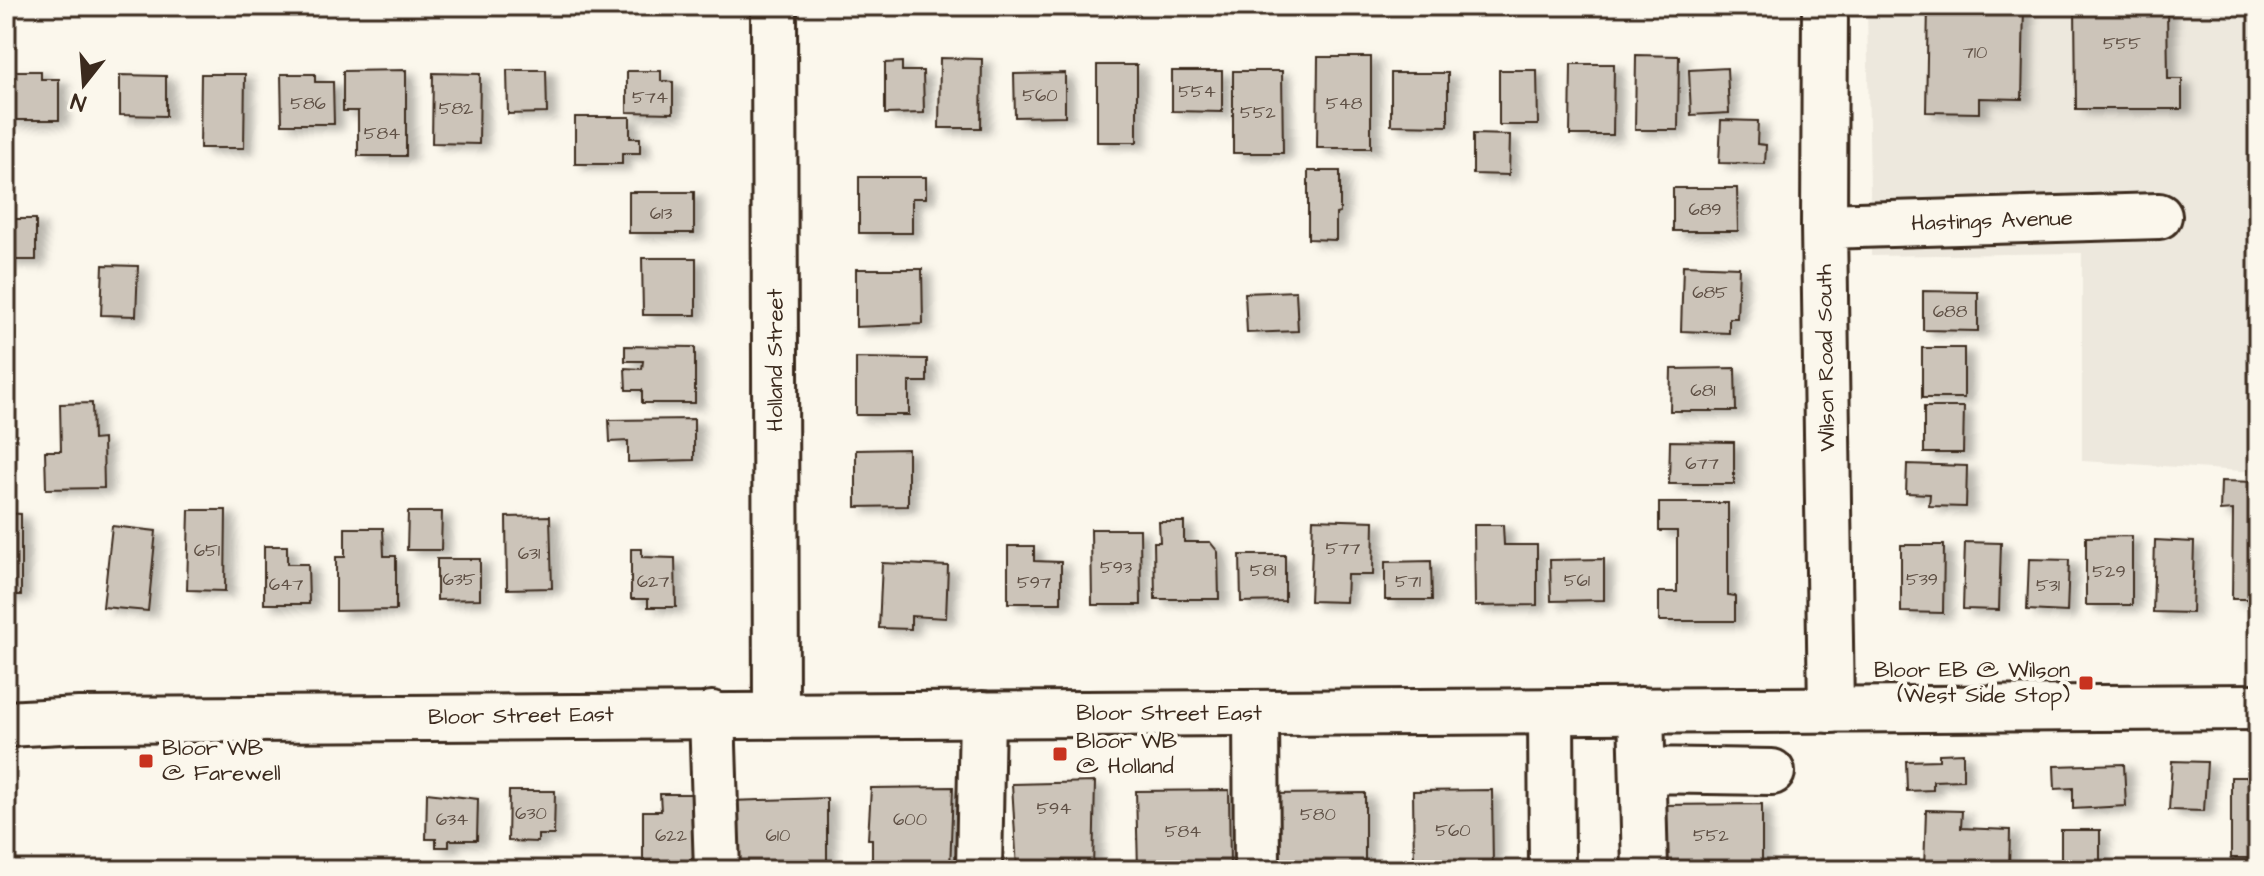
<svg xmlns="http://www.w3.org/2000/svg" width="2264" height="876" viewBox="0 0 2264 876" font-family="'Architects Daughter',sans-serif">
  <defs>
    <filter id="shadow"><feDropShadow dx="9" dy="5" stdDeviation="4" flood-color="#0004"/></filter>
  </defs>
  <rect width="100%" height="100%" fill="#fbf7ec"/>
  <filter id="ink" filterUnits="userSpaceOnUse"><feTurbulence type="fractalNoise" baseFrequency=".0125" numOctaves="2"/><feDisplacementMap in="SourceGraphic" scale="16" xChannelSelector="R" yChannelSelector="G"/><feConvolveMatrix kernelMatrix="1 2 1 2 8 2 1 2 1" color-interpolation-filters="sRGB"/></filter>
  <g filter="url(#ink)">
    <path fill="#ede8dd" d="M 1867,6 L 2258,6 L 2258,472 L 2082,461 L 2082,253 L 1871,256 Z"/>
    <path fill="#ccc4b9" stroke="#3b2a1e" stroke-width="2" filter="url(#shadow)" d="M 1928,6 L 2024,6 L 2022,99 L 1979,98 L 1979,113 L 1926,112 Z
      M 2075,6 L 2167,6 L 2168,79 L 2182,79 L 2182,109 L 2076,109 Z
      M 1636,55 L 1679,56 L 1678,130 L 1635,130 Z
      M 1318,57 L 1371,57 L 1371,148 L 1317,148 Z
      M 940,58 L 982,59 L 981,128 L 939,128 Z
      M 902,62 L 902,71 L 923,71 L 924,113 L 885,114 L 885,63 Z
      M 1571,64 L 1614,64 L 1613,135 L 1570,135 Z
      M 1097,65 L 1137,65 L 1137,142 L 1097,142 Z
      M 1727,68 L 1729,113 L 1691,115 L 1689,70 Z
      M 406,70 L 406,156 L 358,156 L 358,111 L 343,111 L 343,71 Z
      M 507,70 L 546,70 L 547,113 L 508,114 Z
      M 1499,70 L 1537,70 L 1538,125 L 1499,125 Z
      M 8,71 L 41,71 L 41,79 L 59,79 L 59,120 L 8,120 Z
      M 627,71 L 661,71 L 661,81 L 673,82 L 673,113 L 627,112 Z
      M 1172,71 L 1222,71 L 1222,112 L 1172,111 Z
      M 1233,71 L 1282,71 L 1283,153 L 1233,153 Z
      M 433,73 L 480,74 L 479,144 L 432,143 Z
      M 1065,73 L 1065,116 L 1015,117 L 1014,74 Z
      M 1391,73 L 1448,73 L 1448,126 L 1391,125 Z
      M 201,74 L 245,74 L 244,148 L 200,148 Z
      M 281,74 L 315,74 L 315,82 L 333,82 L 334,124 L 282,124 Z
      M 120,75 L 166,76 L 166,116 L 120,115 Z
      M 575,117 L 630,117 L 630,138 L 640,138 L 640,153 L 622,153 L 622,164 L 575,164 Z
      M 1721,120 L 1758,121 L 1757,144 L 1766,145 L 1765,164 L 1719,163 Z
      M 1473,134 L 1510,135 L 1509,175 L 1473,174 Z
      M 1308,171 L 1340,171 L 1340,213 L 1336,214 L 1336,240 L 1308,239 Z
      M 859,177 L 926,177 L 926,198 L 912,198 L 912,233 L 859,233 Z
      M 1673,188 L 1737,188 L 1738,231 L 1673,231 Z
      M 629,192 L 694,192 L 694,233 L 629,233 Z
      M 6,219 L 36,219 L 36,260 L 6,260 Z
      M 642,258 L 696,258 L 696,315 L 643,315 Z
      M 103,265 L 138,266 L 136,316 L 101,315 Z
      M 1683,265 L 1739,267 L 1737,318 L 1729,318 L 1729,333 L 1681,331 Z
      M 856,269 L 922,269 L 923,324 L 856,327 Z
      M 1296,291 L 1298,331 L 1247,333 L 1245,293 Z
      M 1923,291 L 1978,292 L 1978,331 L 1923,330 Z
      M 625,346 L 695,347 L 695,403 L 642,403 L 642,390 L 626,390 L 625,368 L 642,369 L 643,361 L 625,361 Z
      M 1922,348 L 1964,348 L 1964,398 L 1922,398 Z
      M 856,358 L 927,359 L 927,382 L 909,382 L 909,415 L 856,415 Z
      M 1735,368 L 1736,411 L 1670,411 L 1671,369 Z
      M 92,403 L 93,440 L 103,439 L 104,488 L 46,489 L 45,451 L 61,451 L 60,404 Z
      M 1924,407 L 1964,407 L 1963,453 L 1924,453 Z
      M 694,419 L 694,460 L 628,462 L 628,441 L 610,442 L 609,420 Z
      M 1670,441 L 1734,442 L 1734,484 L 1669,484 Z
      M 908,449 L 908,506 L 856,507 L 856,450 Z
      M 1907,464 L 1967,466 L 1966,507 L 1929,506 L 1930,494 L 1906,493 Z
      M 2221,481 L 2258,482 L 2258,599 L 2232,599 L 2233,510 L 2220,511 Z
      M 1659,503 L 1728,503 L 1728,595 L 1735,596 L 1735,621 L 1659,621 L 1659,592 L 1677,592 L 1677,531 L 1659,531 Z
      M 189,510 L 226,510 L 225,591 L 187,590 Z
      M 408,512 L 442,512 L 441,550 L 407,550 Z
      M 6,513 L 21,514 L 21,595 L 6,595 Z
      M 550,516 L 552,588 L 507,589 L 506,517 Z
      M 1313,519 L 1374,521 L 1373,575 L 1347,575 L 1346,602 L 1310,601 Z
      M 1159,522 L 1184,522 L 1184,542 L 1210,542 L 1218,552 L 1219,599 L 1155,599 L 1154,542 L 1160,542 Z
      M 1474,525 L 1503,525 L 1504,545 L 1537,545 L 1537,605 L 1475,606 Z
      M 112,526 L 156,531 L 148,611 L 103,607 Z
      M 345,528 L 383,528 L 384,556 L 396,556 L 396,610 L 336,611 L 336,557 L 345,557 Z
      M 1091,529 L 1140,529 L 1141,605 L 1092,605 Z
      M 2132,536 L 2132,605 L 2086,605 L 2086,537 Z
      M 2155,540 L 2194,542 L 2192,613 L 2153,612 Z
      M 1965,542 L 2001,543 L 1999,610 L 1963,609 Z
      M 1901,545 L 1944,545 L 1943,613 L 1901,612 Z
      M 264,546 L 287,546 L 287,564 L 308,564 L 309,604 L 264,604 Z
      M 1008,546 L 1034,546 L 1034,561 L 1061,562 L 1061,603 L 1008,603 Z
      M 631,549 L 642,549 L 642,557 L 675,558 L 676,607 L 648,607 L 648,599 L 631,599 Z
      M 1240,555 L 1285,555 L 1285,601 L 1241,602 Z
      M 437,559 L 480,559 L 480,599 L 437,600 Z
      M 1604,559 L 1604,600 L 1551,601 L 1550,560 Z
      M 2029,559 L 2069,560 L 2067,612 L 2027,610 Z
      M 1431,561 L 1432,600 L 1385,600 L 1385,562 Z
      M 882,563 L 948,566 L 946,618 L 911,616 L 911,629 L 879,628 Z
      M 1963,753 L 1963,780 L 1933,781 L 1933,790 L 1907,791 L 1906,761 L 1939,760 L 1939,754 Z
      M 2172,761 L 2207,762 L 2204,811 L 2169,810 Z
      M 2124,764 L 2126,806 L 2073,809 L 2073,788 L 2055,789 L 2054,766 Z
      M 2231,777 L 2258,777 L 2258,858 L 2231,858 Z
      M 1095,782 L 1093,870 L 1017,870 L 1012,784 Z
      M 953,787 L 950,870 L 872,870 L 872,839 L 868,839 L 871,788 Z
      M 1229,790 L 1230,870 L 1138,870 L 1136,791 Z
      M 1492,790 L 1493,870 L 1414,870 L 1413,791 Z
      M 509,791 L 555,791 L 554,835 L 538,835 L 538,842 L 508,841 Z
      M 427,793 L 478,799 L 477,840 L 449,840 L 449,847 L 436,847 L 436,839 L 426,839 Z
      M 1365,793 L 1365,870 L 1272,870 L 1271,794 Z
      M 660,794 L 699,794 L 698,859 L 690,859 L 690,863 L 704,863 L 704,870 L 661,870 L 661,861 L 643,861 L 643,811 L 661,811 Z
      M 827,798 L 827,870 L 729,870 L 729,801 Z
      M 1762,804 L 1762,864 L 1661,866 L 1660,805 Z
      M 1926,810 L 1962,811 L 1961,828 L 2010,830 L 2009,870 L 1924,869 Z
      M 2061,830 L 2100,830 L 2100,870 L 2061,870 Z"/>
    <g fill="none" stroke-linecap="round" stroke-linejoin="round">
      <defs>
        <path id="minor" d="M 774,6 L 776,714
          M 1825,6 L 1824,226 L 1831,710
          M 1824,226 L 2159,216
          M 1641,710 L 1645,870
          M 1551,711 L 1552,870
          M 1256,713 L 1257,870
          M 712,714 L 717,870
          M 1643,770 L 1772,772
          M 979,870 L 982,714"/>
        <path id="major" d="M 6,724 L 79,720 L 2258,707"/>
      </defs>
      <use href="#minor" stroke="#3b2a1e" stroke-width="50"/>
      <use href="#major" stroke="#3b2a1e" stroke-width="50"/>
      <use href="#minor" stroke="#fbf7ec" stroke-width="44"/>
      <use href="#major" stroke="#fbf7ec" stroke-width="44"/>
    </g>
  </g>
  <g fill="#c8321e" stroke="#fbf7ec" stroke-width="3">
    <rect x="2078" y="675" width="16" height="16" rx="4"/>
    <rect x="1052" y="746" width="16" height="16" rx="4"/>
    <rect x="138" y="753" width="16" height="16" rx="4"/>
  </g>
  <g text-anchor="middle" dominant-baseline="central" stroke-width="8" stroke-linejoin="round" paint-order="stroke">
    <g font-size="18" fill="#5f5045">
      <text x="2122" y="43">555</text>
      <text x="1975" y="52">710</text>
      <text x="1197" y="91">554</text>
      <text x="1040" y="95">560</text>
      <text x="650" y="97">574</text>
      <text x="308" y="103">586</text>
      <text x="1344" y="103">548</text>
      <text x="456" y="108">582</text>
      <text x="1258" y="112">552</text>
      <text x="382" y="133">584</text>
      <text x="1705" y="209">689</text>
      <text x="661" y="213">613</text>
      <text x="1710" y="292">685</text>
      <text x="1950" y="311">688</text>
      <text x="1703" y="390">681</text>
      <text x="1702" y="463">677</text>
      <text x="1343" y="548">577</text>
      <text x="207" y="550">651</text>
      <text x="529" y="553">631</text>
      <text x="1116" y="567">593</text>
      <text x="1263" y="570">581</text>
      <text x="2109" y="571">529</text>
      <text x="459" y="579">635</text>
      <text x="1922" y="579">539</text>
      <text x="1577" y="580">561</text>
      <text x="653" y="581">627</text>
      <text x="1408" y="581">571</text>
      <text x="1034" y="582">597</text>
      <text x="286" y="584">647</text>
      <text x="2048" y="585">531</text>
      <text x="1054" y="808">594</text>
      <text x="531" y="813">630</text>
      <text x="1318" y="814">580</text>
      <text x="452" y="819">634</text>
      <text x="910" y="819">600</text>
      <text x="1453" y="830">560</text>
      <text x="1183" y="831">584</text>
      <text x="671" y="835">622</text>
      <text x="778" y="835">610</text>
      <text x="1711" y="835">552</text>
    </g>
    <g font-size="22" fill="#3b2a1e" stroke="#fbf7ec">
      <text transform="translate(1992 221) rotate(-2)">Hastings Avenue</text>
      <text transform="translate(1826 358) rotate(-91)">Wilson Road South</text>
      <text transform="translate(775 360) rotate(-90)">Holland Street</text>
      <text x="1169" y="713">Bloor Street East</text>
      <text transform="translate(521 716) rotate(-1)">Bloor Street East</text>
    </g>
    <g font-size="22" fill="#3b2a1e" stroke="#fbf7ec" text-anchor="start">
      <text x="2070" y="670" text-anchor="end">Bloor EB @ Wilson<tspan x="2070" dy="25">(West Side Stop)</tspan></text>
      <text x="1076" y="741">Bloor WB<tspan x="1076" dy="25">@ Holland</tspan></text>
      <text x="162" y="748">Bloor WB<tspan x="162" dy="25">@ Farewell</tspan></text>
    </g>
  </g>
  <rect width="2264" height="876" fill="none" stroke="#fbf7ec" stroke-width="32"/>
  <rect x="16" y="16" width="2232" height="844" fill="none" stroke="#3b2a1e" stroke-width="3" filter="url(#ink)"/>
  <g transform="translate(84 84) rotate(197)" stroke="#fbf7ec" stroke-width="6" paint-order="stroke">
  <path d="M0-6L14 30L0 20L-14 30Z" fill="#3b2a1e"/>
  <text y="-12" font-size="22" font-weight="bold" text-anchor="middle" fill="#3b2a1e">N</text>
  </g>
</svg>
